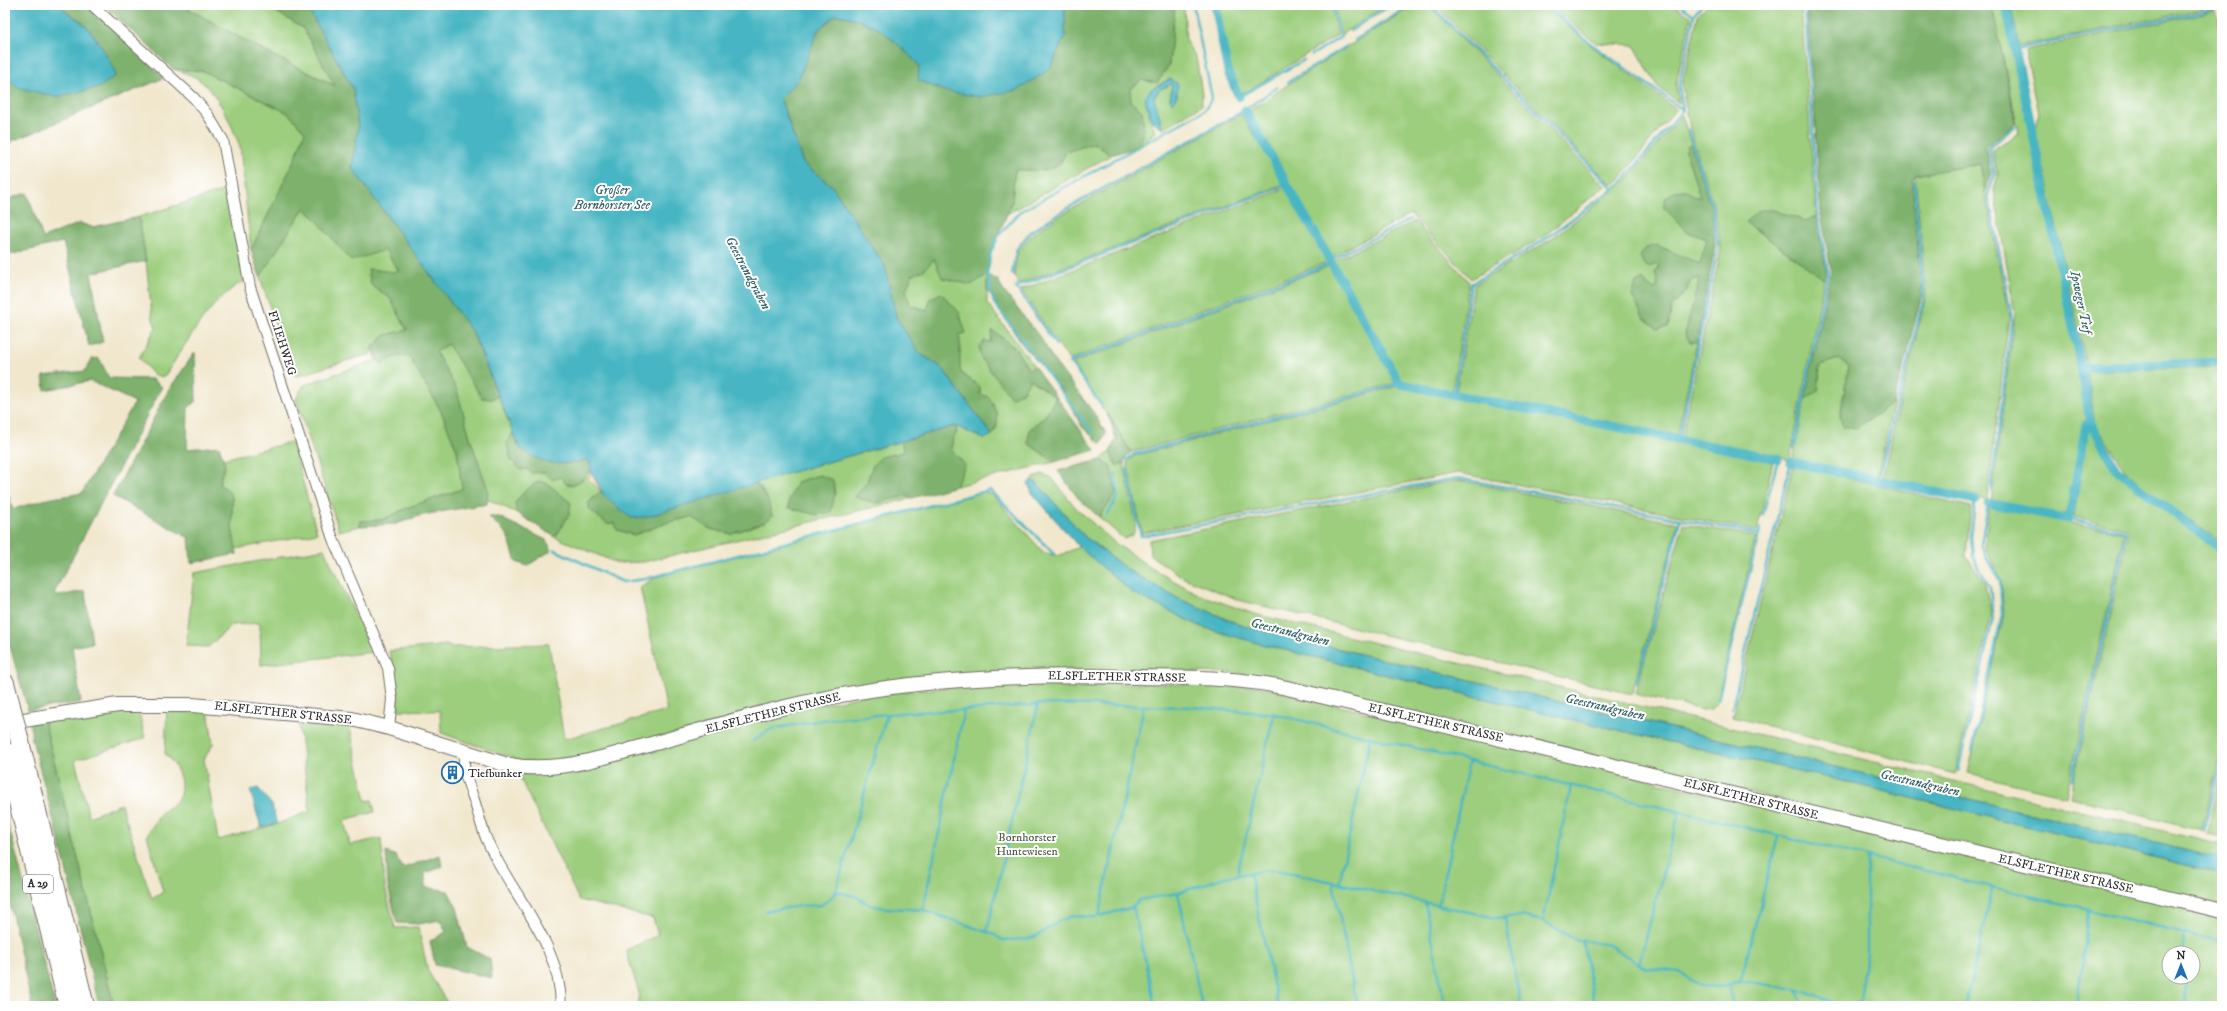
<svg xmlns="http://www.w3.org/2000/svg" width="2227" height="1011" viewBox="0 0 2227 1011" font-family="'IM FELL DW Pica',serif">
  <rect width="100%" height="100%" fill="#fff"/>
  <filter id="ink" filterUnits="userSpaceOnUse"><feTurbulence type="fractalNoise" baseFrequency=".025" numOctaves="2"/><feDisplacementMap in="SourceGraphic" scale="8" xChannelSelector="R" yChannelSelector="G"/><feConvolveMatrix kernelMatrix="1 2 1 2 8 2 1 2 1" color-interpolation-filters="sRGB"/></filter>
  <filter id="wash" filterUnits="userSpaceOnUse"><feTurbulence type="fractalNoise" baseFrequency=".012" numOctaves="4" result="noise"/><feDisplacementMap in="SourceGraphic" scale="16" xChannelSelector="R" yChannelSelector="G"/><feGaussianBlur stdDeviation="0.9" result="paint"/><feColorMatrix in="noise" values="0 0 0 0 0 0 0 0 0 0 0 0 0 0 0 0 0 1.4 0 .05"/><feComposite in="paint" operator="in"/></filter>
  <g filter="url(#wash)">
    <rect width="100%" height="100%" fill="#f1e7cd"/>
    <path fill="#9cce7d" stroke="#647c54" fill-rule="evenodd" d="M 181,5 L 265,5 L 303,28 L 336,86 L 268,53 Z
      M 1175,5 L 1184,5 L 1186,42 L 1196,57 L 1202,94 L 1202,105 L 1163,129 L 1154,98 L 1160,89 L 1172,84 L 1170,99 L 1177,95 L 1170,79 L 1150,90 L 1145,99 L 1155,132 L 1140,146 L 1144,131 L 1131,102 L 1130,89 L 1142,80 L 1157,83 L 1169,65 Z
      M 1218,5 L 1331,5 L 1338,35 L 1246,92 L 1240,93 L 1231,71 Z
      M 1334,5 L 1387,5 L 1340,35 Z
      M 1414,5 L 1429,5 L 1605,186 L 1543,237 L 1471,279 L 1411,214 L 1331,257 L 1249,111 L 1290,83 Z
      M 1435,5 L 1543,5 L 1593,47 L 1676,109 L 1620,179 L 1612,185 Z
      M 1549,5 L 1674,5 L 1691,17 L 1676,84 L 1679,103 L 1657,86 L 1634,45 L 1596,43 Z
      M 1708,5 L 1801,5 L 1816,216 L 1805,221 L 1773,210 L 1745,222 L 1824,279 L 1790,460 L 1682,437 L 1721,249 L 1715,211 L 1690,129 L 1682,85 L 1698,15 Z
      M 1992,5 L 2003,5 L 2080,373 L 2087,417 L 2069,511 L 2062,515 L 1991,501 L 2015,314 L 1994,190 L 1998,175 L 1992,150 L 2019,133 Z
      M 2011,5 L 2219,5 L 2219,6 L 2019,46 Z
      M 2215,11 L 2222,38 L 2222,359 L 2086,364 L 2035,127 L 2039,113 L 2025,50 Z
      M 173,69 L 203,71 L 288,113 L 305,132 L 295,159 L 251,250 L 240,147 C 231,123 219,94 197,78 C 190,74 181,72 173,69 Z
      M 1241,114 L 1285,184 L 1018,284 L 1014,274 L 1018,251 L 1032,234 L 1061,215 Z
      M 1682,115 L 1691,144 L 1687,146 L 1686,151 L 1701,199 L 1688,232 L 1707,239 L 1700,264 L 1656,245 L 1659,269 L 1655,272 L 1658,285 L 1656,290 L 1649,287 L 1643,280 L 1636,283 L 1643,317 L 1658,329 L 1668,327 L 1672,306 L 1687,290 L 1691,280 L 1701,277 L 1685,334 L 1690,342 L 1697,342 L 1677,437 L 1456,392 L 1474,285 L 1550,240 L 1626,181 Z
      M 1094,143 L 1111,155 L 1007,214 L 1012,202 L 1015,170 L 1029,170 L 1060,164 L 1066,152 Z
      M 1980,164 L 2009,317 L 1987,500 L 1882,477 L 1926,296 L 1915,175 Z
      M 1286,188 L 1328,262 L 1069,360 L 1021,290 Z
      M 226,190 L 244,281 C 209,299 186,345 164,377 L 155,376 L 139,358 L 156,327 L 152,317 L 146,261 L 139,217 Z
      M 304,208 L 315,218 L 385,250 L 399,271 L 392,272 L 368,269 L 371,285 L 390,298 L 407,330 L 373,346 L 370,355 L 359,357 L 297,376 L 292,374 L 260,277 Z
      M 1415,221 L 1469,282 L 1452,392 L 1403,382 L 1334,261 Z
      M 934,259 L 987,275 L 987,303 L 1034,366 L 1029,371 L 1015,348 L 993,331 C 988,349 992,371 1002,386 L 1029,379 L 1056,398 L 1045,416 L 1029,430 L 1028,443 L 1054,462 L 956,486 L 965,465 L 951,449 L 953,438 L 957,432 L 955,426 L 984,439 L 992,435 L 997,426 L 980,394 L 980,387 L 961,373 L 958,357 L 961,348 L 958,335 L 927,310 L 910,305 L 906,290 L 912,275 L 924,270 Z
      M 1329,266 L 1396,383 L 1131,452 L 1073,363 Z
      M 448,344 L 482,398 L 491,399 L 498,396 L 513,433 L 507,442 L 511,460 L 521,470 L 527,469 L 531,473 L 544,472 L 552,479 L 561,477 L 582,480 L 588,472 L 591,472 L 588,479 L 601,491 L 589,502 L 614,523 L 618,530 L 634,535 L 669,522 L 692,517 L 710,529 L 731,534 L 767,521 L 772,516 L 761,488 L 755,483 L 901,441 L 904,452 L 881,457 L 873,465 L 867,482 L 855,497 L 876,503 L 910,495 L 908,499 L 644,562 L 617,563 L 555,537 L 563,526 L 571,503 L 548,484 L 515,503 L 517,513 L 487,499 L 488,490 L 471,441 L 436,352 ZM 819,476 L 818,515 L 789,508 L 797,482 Z
      M 397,356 L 409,356 L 440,409 L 457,450 L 462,489 L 409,507 L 382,520 L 361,521 L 360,526 L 339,531 L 296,399 L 304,385 L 376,360 L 382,363 Z
      M 1838,359 L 1849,366 L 1840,416 L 1866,422 L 1894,402 L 1877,478 L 1793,460 L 1805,399 L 1818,391 L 1820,365 Z
      M 2222,367 L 2222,543 L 2157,497 L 2125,470 L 2095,423 L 2087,371 Z
      M 1398,386 L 1773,462 L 1757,531 L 1458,473 L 1142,533 L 1127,462 L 1134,456 Z
      M 2088,429 L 2092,430 L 2117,473 L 2222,553 L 2222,750 L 2202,830 L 2070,797 L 2129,530 L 2074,517 Z
      M 292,442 L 317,533 L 236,549 L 232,528 L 232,497 L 219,484 L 225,464 L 223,459 Z
      M 1110,452 L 1116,465 L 1124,464 L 1136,523 L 1133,535 L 1124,539 L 1099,517 L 1116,494 L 1110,465 L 1100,460 Z
      M 1793,465 L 1971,507 L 1966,555 L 1985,584 L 1991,613 L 1955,774 L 1733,717 Z
      M 1041,474 L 1051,477 L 1076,508 L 1115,543 L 1154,570 L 1198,594 L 1254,614 L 2222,845 L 2222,859 L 1243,626 L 1175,597 L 1128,570 L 1084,536 L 1037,483 L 1031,480 Z
      M 1457,480 L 1678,523 L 1632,694 L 1242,601 L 1184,578 L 1150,555 L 1149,540 Z
      M 985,492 L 993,495 L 1043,552 L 1058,556 L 1079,547 L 1133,593 L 1202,627 L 1264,645 L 1547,714 L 1838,780 L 2222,874 L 2222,905 L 1288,682 L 1237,673 L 1033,669 L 894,680 L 584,756 L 548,763 L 521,761 L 441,733 L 440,711 L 398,710 L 394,667 L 389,651 L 447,645 L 451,647 L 549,644 L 564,739 L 667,711 L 640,587 L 656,577 Z
      M 1989,507 L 2124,533 L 2066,796 L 1968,773 L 2004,614 L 2001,580 L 1985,548 Z
      M 1683,524 L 1756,536 L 1716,705 L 1711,709 L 1703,710 L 1635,694 Z
      M 324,549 L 373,652 L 261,665 L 260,623 L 232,625 L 208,647 L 186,646 L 194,573 Z
      M 1024,681 L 1256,686 L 2222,917 L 2222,1006 L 637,1006 L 639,993 L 626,950 L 658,935 L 653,918 L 579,900 L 518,774 L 549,774 L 793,710 L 873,694 ZM 2169,953 L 2193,953 L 2193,977 L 2169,977 Z
      M 138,708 L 145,738 L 75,760 L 89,817 L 121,804 L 152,899 L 163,892 L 147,835 C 152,828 156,820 161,813 C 165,808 175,805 178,799 C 186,783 177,765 165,754 L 167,708 L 208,710 L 213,744 L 204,759 L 218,840 L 277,824 L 310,811 L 298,718 L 349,724 L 366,801 L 372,800 L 375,812 L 344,820 L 350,845 L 381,838 L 385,887 L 395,928 L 418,927 L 428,971 L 449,1006 L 114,1006 L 44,720 Z
      M 2222,772 L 2222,837 L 2207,834 Z"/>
    <path fill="#7db16c" stroke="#546e4c" d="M 60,5 L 88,5 L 164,78 L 5,144 L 5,76 L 17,87 L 115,76 C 109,59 94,31 79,20 C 71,15 66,13 60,5 Z
      M 104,5 L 181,5 L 268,53 L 335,86 L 303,28 L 265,5 L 307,7 L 353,89 L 358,128 L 352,168 L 473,333 L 498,396 L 491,399 L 482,398 L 448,344 L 436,352 L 457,390 L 471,441 L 488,490 L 487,504 L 422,515 L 396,524 L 360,526 L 361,521 L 382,520 L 409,507 L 462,489 L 457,450 L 440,409 L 409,356 L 397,356 L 382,363 L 376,360 L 373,347 L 385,335 L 407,330 L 390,298 L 371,285 L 368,269 L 392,272 L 399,271 L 385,250 L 351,261 L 315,218 L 304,208 L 260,277 L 251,250 L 295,159 L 305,132 L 288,113 L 203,71 L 173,69 Z
      M 1065,5 L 1175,5 L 1169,65 L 1157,83 L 1142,80 L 1130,89 L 1131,102 L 1142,111 L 1144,131 L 1140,146 L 1111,155 L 1094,143 L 1066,152 C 1054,177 1039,169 1015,170 L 1012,202 L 991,252 L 987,275 L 998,280 L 1003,290 L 1042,340 L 1054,361 L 1093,412 L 1106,433 L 1101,444 L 1082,427 L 1062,390 L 1021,343 L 987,290 L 987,275 L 971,285 L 942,278 L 934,259 L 924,270 L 912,275 L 906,290 L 910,305 L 927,310 L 930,299 L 941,293 L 959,312 L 966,333 L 959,335 C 962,349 958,359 961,373 L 980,387 L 980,394 L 989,397 C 997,413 1002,419 992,435 L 941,367 L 919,353 L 895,317 L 885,266 L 832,186 L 803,163 L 780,98 L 798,80 L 818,30 L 836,15 C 876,19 892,39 919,65 L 1065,36 Z
      M 1807,5 L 1992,5 L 2016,123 L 1986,147 L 1992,173 L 1985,193 L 1980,164 L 1915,175 L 1912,181 L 1922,294 L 1894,402 L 1857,428 L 1843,427 L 1840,416 L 1849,366 L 1838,359 L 1820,365 L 1818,391 L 1805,399 L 1831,270 L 1821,214 Z
      M 1691,144 L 1712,212 L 1715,246 L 1697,342 L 1690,342 L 1685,334 L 1700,277 L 1691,280 L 1687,290 L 1672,306 L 1668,326 L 1658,329 L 1643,317 L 1632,296 L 1636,283 L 1643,279 L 1649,287 L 1655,289 L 1658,285 L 1655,272 L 1659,269 L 1658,264 L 1649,267 L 1644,265 L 1640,256 L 1646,248 L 1656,245 L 1700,264 L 1707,239 L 1688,232 L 1663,207 L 1666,197 C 1683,185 1684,191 1700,198 L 1686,151 L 1687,146 Z
      M 27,193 L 43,238 L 80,223 L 92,227 L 139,217 L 146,261 L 91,273 L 103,342 L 89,346 L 63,242 L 5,256 L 5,200 Z
      M 1760,210 L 1773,210 L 1805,221 L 1816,216 L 1826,271 L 1824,279 L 1745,222 Z
      M 992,330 L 1015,348 L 1029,370 L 1034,366 L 1095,450 L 1054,462 L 1028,443 L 1029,430 L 1045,416 L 1056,398 L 1030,379 L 1024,391 L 1011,398 L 981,358 L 979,347 L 984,341 L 991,342 Z
      M 195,352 L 196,401 L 188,408 L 187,449 L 219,446 L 225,464 L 219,484 L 228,490 L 232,497 L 232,528 L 237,554 L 191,563 L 189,538 L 113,496 L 168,391 Z
      M 99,358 L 109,378 L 152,379 L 162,387 L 54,593 L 58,596 L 85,591 L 92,643 L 72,647 L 81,702 L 28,710 L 5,629 L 5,483 L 13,509 L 47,499 L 82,493 L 135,402 L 90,381 L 45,390 L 43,376 L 85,371 L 92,359 Z
      M 1108,414 L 1131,452 L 1124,459 L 1124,464 L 1116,465 L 1110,452 L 1116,439 Z
      M 955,426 L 957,432 L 953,438 L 951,449 L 965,465 L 956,486 L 908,499 L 910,495 L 876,503 L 855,497 L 867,482 L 873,465 L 881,457 L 904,452 L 901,441 Z
      M 513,433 L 519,447 L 575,463 L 586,460 L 590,462 L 591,472 L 588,472 L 582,480 L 573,485 L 566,484 L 561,477 L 552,480 L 544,472 L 531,473 L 527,469 L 521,470 L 511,460 L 507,442 Z
      M 1100,460 L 1110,465 L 1116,494 L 1099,517 L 1078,498 L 1058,471 Z
      M 819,475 L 833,480 L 835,494 L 831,512 L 818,515 L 789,508 L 789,500 L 797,482 Z
      M 538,481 L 548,484 L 571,503 L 569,515 L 555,537 L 517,513 L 515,503 L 523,493 Z
      M 755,483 L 767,497 L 772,516 L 767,521 L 731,534 L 710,529 L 691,517 L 669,522 L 634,535 L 617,530 L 614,523 L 607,524 L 589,509 L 589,502 L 601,491 L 605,497 L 646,517 Z
      M 489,517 L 499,517 L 546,540 L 552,550 L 527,566 L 516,562 L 507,534 Z
      M 44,720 L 114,1006 L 99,1006 L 59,840 L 32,740 L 30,723 Z
      M 5,811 L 55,1006 L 32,1006 L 5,882 Z
      M 386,852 L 396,856 L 403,868 L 440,855 L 442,867 L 425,873 L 425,887 L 448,891 L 457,908 L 467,947 L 490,959 L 492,978 L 435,965 L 430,941 L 446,932 L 440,920 L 419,924 L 397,923 L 388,886 Z"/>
    <path fill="#eeda9e" stroke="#8c8264" d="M 591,472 L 601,491 L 588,479 Z"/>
    <path fill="#47b5c3" stroke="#397077" d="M 5,5 L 60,5 C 66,13 71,15 79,20 C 94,31 110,59 116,75 L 100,87 L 56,97 L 17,87 L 5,76 Z
      M 304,5 L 1065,5 L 1065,36 L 1050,69 L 1018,90 L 981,97 L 944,91 L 918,80 L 919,65 C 893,39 875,19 836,15 L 818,30 L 798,80 L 780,98 L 803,163 L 832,186 L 885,266 L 896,317 L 919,353 L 941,367 L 992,435 L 984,439 L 955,426 L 796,471 L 646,517 L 631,518 L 605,497 L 591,472 L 590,462 L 586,460 C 557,466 543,466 519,447 L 473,333 L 352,168 L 358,128 L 353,89 L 307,7 Z
      M 1170,79 L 1178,84 L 1177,95 L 1173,104 L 1170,99 L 1172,84 L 1160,89 L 1154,98 L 1163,129 L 1151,120 L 1145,99 L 1150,90 Z
      M 1031,480 L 1037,483 L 1084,536 L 1128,570 L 1175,597 L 1243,626 L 2222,859 L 2222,874 L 1838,780 L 1547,714 L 1264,645 L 1202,627 L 1133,593 L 1079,547 L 1032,493 L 1028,483 Z
      M 258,788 L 272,805 L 277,824 L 261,827 L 250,790 Z"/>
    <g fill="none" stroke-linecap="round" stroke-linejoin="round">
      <path stroke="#47b5c3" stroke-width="2.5" d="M 1431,5 L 1613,189
        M 1546,5 L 1590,43 L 1683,110
        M 1679,5 L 1694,15
        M 2220,24 L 2222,32
        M 1350,31 L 1391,5
        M 1355,40 L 1411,5
        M 2015,49 L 2216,9
        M 1312,55 L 1341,37 L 1333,5
        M 1288,82 L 1347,46
        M 1239,97 L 1304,60
        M 1330,260 L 1411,219
        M 1012,274 L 1016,250 L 1030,232 L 1066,209 L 1245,110 L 1277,87
        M 1056,345 L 1016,287 L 1287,185
        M 1454,394 L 1471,284 L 1544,240 L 1622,182 L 1683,110 L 1679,86 L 1694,15 L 1702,5
        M 1101,405 L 1070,362 L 1332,263
        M 1092,432 L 994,303 L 987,275 L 991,252 L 999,235 L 1021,211 L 1205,110 L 1212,98 L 1193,5
        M 1679,439 L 1718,247 L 1713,210 L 1688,130
        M 1794,448 L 1828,272 L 1818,215 L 1805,5
        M 1126,460 L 1134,454 L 1400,384
        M 1127,469 L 1141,536 L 1457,478 L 1759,534 L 1760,528
        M 1878,480 L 1924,297 L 1914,181
        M 1991,490 L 2012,319 L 1988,194 L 1995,174 L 1989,148 L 2015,126
        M 1107,515 L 1118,496 L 1115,473
        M 1763,515 L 1778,459
        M 2069,519 L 2126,532 L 2072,780
        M 555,550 L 623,582 L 645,579 L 990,490 L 1054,554
        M 1637,683 L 1680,520
        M 1718,700 L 1759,534
        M 1732,708 L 1791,461
        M 753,741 L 771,729 L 829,719 L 912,712 L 964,710 L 1045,704 L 1192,707 L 1274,714 L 2222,942
        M 1972,751 L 2002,615 L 2000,581 L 1986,557 L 1981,545 L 1988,503
        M 1958,771 L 1993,617 L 1990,588 L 1973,558 L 1971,537 L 1975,500
        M 2204,831 L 2222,760
        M 1250,874 L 1278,1006
        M 1237,876 L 1274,714
        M 1333,882 L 1357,1006
        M 1339,884 L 1370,739
        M 1178,893 L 1202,1006
        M 835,894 L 887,714
        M 1425,903 L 1445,1006
        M 1133,906 L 1155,1006
        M 1438,906 L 1469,761
        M 923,910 L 964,710
        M 766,911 L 800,906 L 821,905 L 830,899 L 836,892 C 843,893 851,894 857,897 C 862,900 866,904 871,905 C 888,911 905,907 923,910 L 993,934 L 1003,940 L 1027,939 L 1037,936 L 1059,921 L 1072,916 L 1094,917 L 1131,908 L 1139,900 L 1178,893 L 1225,877 L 1269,870 L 1283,871 L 1496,918 L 1521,916 L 1543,921 L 1574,939 L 1609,945 L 1646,968 L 1680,972 L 1700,986 L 1723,987 L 1736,983 L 1753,982 L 1810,993 L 1841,1006
        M 1099,915 L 1144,706
        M 1505,918 L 1521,1006
        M 1543,921 L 1571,786
        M 987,932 L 1038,705
        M 2183,933 L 2184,953
        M 1582,941 L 1595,1006
        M 1639,964 L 1679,813
        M 2185,977 L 2186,1006
        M 1740,983 L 1778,837
        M 1729,985 L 1734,1006
        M 1798,992 L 1802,1006
        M 1859,1006 L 1867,954 L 1867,857
        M 1965,1006 L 1993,887
        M 2077,1006 L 2088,910"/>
      <path stroke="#47b5c3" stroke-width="9" d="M 1215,5 L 1228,72 L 1239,97
        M 2006,5 L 2081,367 L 2090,421 L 2116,469 L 2222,550
        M 1245,110 L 1400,384 L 1778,459
        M 2081,367 L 2222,362
        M 1791,462 L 1975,500
        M 1988,503 L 2069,519 L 2086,425 L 2090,421"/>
    </g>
  </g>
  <g filter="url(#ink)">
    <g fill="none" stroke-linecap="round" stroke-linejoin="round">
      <defs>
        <path id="minor" d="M 92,5 L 194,98 L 208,115 L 223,140 L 250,287 L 333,539 L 388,668 L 392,699 L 389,728
          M 465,753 C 461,769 469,785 474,800 C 478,812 481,825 486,838 C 510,894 561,942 561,1006"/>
        <path id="secondary" d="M 5,723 L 118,705 L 192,705 L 352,719 L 389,728 L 504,764 C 553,774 594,760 641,747 C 693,733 745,716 798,704 C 910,678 1025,674 1140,677 C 1189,678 1238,677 1287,688 L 2222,911"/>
        <path id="motorway" d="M 5,683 L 10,702
          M 20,742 L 85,1006
          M 5,749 L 68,1006"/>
      </defs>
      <use href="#minor" stroke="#706d64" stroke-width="12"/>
      <use href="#secondary" stroke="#706d64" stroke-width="16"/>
      <use href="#motorway" stroke="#706d64" stroke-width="20"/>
      <use href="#minor" stroke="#fff" stroke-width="10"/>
      <use href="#secondary" stroke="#fff" stroke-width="14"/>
      <use href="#motorway" stroke="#fff" stroke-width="18"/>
      <defs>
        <path id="motorway-bridge" d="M 10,702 L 20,742"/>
      </defs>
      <use href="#motorway-bridge" stroke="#706d64" stroke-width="20" stroke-linecap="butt"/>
      <use href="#motorway-bridge" stroke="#fff" stroke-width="18"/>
    </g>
  </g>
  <defs>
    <symbol id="building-ring" viewBox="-11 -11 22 22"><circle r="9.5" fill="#fff" stroke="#1f6fb2" stroke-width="1.5"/><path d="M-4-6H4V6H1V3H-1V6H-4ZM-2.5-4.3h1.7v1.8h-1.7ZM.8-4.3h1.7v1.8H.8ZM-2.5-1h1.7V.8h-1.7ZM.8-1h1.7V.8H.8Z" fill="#1f6fb2"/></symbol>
  </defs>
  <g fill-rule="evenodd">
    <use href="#building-ring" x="440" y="760" width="25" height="25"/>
  </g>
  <g text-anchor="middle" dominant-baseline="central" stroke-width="4" stroke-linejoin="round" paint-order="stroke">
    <rect fill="#fff" stroke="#6b6b6b" stroke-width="1" x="23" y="875" width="30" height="18" rx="3"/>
    <g font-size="11" font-weight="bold" fill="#2b2b2b">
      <text x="38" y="884">A 29</text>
    </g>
    <g font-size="12" fill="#2b2b2b" stroke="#fff">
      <text transform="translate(282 343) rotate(72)">FLIEHWEG</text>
      <text transform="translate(1117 677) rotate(1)">ELSFLETHER STRASSE</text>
      <text transform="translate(283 713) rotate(6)">ELSFLETHER STRASSE</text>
      <text transform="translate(773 713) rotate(-14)">ELSFLETHER STRASSE</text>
      <text transform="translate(1436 723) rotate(13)">ELSFLETHER STRASSE</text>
      <text transform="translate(1751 799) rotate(14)">ELSFLETHER STRASSE</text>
      <text transform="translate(2066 874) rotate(13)">ELSFLETHER STRASSE</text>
    </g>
    <g font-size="12" fill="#2b2b2b" stroke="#fff" text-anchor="start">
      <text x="468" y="773">Tiefbunker</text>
    </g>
    <g font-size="12" fill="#4d5c44" stroke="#fff">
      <text x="1027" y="837">Bornhorster<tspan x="1027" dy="14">Huntewiesen</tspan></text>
    </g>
    <g font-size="13" font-style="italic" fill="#366268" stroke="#fff">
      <text x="612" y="190">Großer<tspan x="612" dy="15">Bornhorster See</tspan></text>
      <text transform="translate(748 273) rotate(62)">Geestrandgraben</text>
      <text transform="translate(2081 302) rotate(78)">Ipweger Tief</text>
      <text transform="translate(1290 632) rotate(14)">Geestrandgraben</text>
      <text transform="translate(1605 707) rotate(13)">Geestrandgraben</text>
      <text transform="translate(1920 783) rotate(13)">Geestrandgraben</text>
    </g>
  </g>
  <rect width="2227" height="1011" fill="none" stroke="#fff" stroke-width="20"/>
  <g transform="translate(2181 965)"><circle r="19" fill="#ffffff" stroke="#aaaaaa"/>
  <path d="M0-3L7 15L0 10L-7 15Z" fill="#1f6fb2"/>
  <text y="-6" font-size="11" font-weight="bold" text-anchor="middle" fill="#2b2b2b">N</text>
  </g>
</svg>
